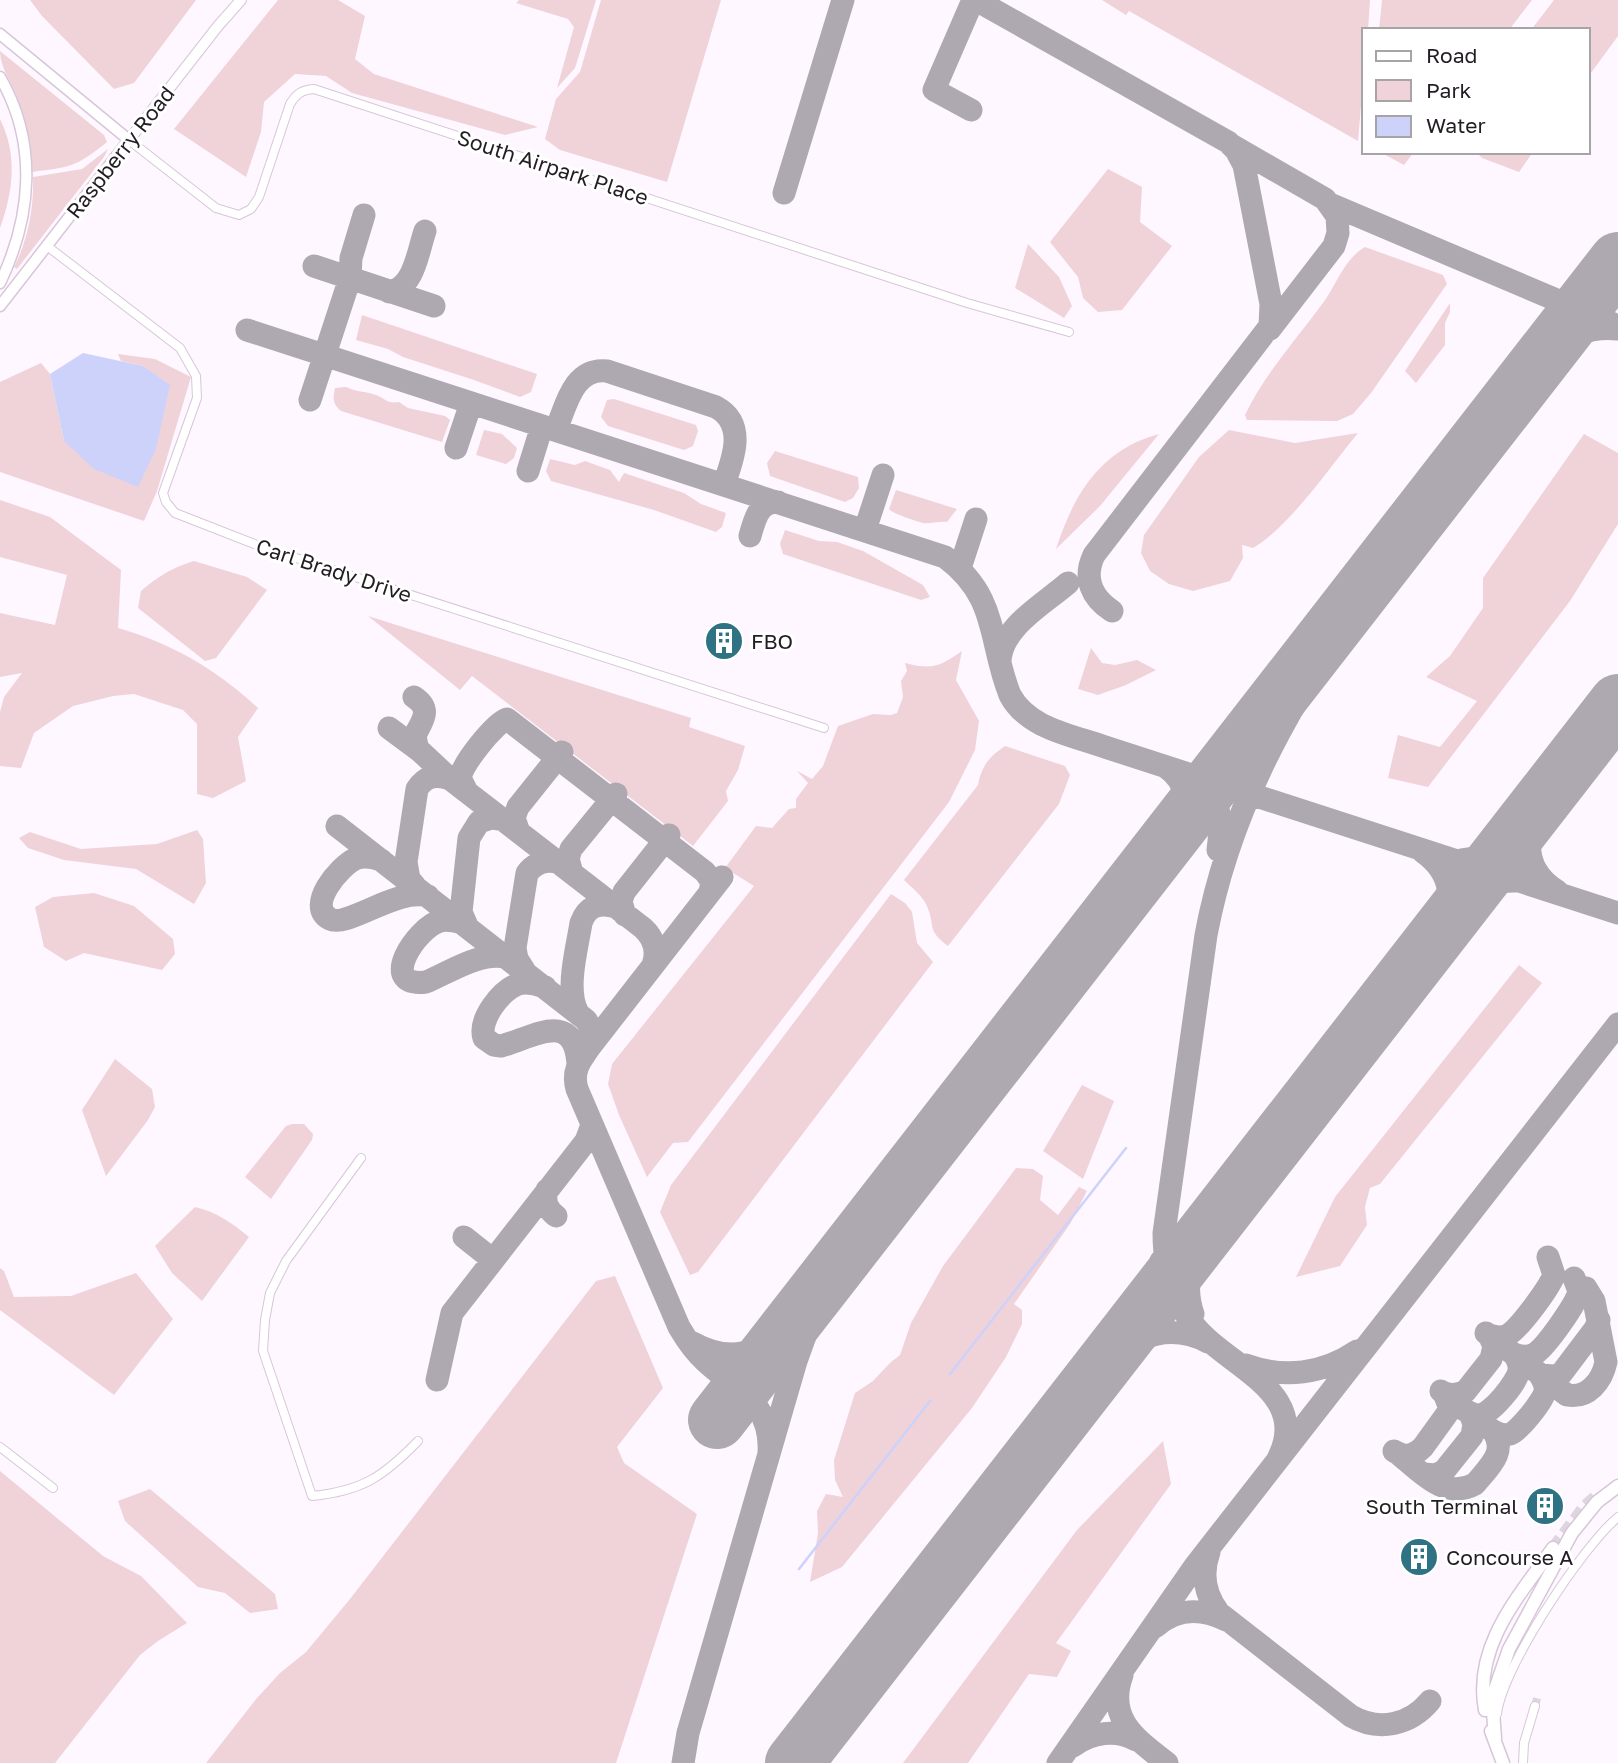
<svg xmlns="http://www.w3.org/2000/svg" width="1618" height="1763" viewBox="0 0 1618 1763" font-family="'Golos Text',sans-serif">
  <rect width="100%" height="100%" fill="#fef7ff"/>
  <path fill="#f0d2d9" d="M 30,0 L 196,0 L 134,83 L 114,89 L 42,16 Z
    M 278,0 L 338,0 L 365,16 L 355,59 L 374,74 L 538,127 L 505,135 L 352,93 L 326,76 L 295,74 L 264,102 L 261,132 L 246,177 L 174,129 Z
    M 519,0 L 596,0 L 575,68 L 557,88 L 574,27 L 568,19 L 516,3 Z
    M 601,0 L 721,0 L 667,182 L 560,150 L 545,139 L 556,99 L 580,72 Z
    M 1102,0 L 1370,0 L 1368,30 L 1364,30 L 1364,69 L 1358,141 L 1129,11 L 1126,15 Z
    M 1382,0 L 1532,0 L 1509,30 L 1379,30 Z
    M 1554,0 L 1618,0 L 1618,36 L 1588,77 L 1588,30 L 1531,30 Z
    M 0,51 L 104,135 L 107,142 C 76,167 71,167 32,172 C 32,145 26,122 17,97 C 11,81 0,68 0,51 Z
    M 0,119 C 18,155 13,192 0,228 Z
    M 108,149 L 104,157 L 17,269 L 14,267 C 28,240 34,208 33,177 L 82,169 Z
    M 1380,152 L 1414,152 L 1404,165 Z
    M 1476,152 L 1533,152 L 1519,172 L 1482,158 Z
    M 1108,169 L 1142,187 L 1140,222 L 1172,246 L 1122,310 L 1098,312 L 1083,298 L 1078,277 L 1050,242 Z
    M 1028,244 L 1059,277 L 1072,306 L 1064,318 L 1015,288 Z
    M 1365,247 L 1443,275 L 1447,284 L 1371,393 L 1353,414 L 1337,421 L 1247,420 L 1245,415 C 1265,373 1296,340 1323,303 C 1336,285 1345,258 1365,247 Z
    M 1450,303 L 1450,312 L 1445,323 L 1445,345 L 1416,383 L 1405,371 Z
    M 362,315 L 537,374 L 531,392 L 520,397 L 474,380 L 403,357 L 388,349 L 356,340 Z
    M 118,354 L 155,359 L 191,377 L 157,491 L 144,521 L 0,472 L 0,382 L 41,363 L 50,374 L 64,441 L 143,366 L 121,361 Z
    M 346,387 C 356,392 365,391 376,395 C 386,399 387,404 399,402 L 408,408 L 445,416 L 450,420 L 442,442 L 341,411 C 332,403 333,399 335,388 Z
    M 614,399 L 696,425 L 698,431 L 693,446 L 684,450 L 608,426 L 601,417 L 607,400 Z
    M 484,430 L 502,434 L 517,448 L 514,458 L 506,464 L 476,455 Z
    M 1229,430 L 1295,443 L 1358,433 C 1330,467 1290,526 1253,548 L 1242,545 L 1243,558 L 1230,581 L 1193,591 L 1169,584 L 1150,571 L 1141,553 L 1144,535 L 1199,457 Z
    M 1159,434 L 1100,506 L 1056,549 C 1074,494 1100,450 1159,434 Z
    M 1584,434 L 1618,453 L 1618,524 L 1570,601 L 1428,787 L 1388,778 L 1398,735 L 1440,747 L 1477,701 L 1426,677 L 1450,656 L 1483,608 L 1483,578 Z
    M 775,451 L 858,477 L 859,488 L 853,498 L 845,502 L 770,476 L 767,463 Z
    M 550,459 L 575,465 L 585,461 L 610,470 L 619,482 L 624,473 L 684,493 L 701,504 L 726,513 L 722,527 L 716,532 L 654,510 L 551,481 L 546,471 Z
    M 896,490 L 957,509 L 947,522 C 939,521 930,524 923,523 C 916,521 893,514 889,509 Z
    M 0,500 L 50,517 L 121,570 L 118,628 C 173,644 216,669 258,708 L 238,737 L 246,781 L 213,798 L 197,794 L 197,724 L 183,710 L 134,694 L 113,696 L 73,706 L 34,733 L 21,768 L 0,766 L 0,712 L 4,697 L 22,673 L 0,677 L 0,613 L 55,625 L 67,575 L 0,557 Z
    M 785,530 L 819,541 L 837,542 L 863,551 L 923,585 L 930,597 L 921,600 L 783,554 L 780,544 Z
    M 194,561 L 247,577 L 267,590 L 216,658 L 205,661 L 138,608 L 141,591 C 157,577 173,567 194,561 Z
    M 368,616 L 691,718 L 689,727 L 745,746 L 738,770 L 726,791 L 728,801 L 693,846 L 472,676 L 460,690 Z
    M 1091,648 L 1102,663 L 1115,665 L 1137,660 L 1156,670 L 1126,685 L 1098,695 L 1078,689 Z
    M 962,651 L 956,680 L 979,721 L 975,750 L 949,802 L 688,1142 L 673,1143 L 647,1177 L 619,1115 L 608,1084 L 612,1064 L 754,886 L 725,868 L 756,826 L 772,828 L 789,809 L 796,808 L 796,799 L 808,783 L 797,771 L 812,779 L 823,766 L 838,726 L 873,714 L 891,715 L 897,713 L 903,697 L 901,681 L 907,671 L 905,663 C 932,670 939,667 962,651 Z
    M 1005,746 L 1065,766 L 1070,775 L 1059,804 L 948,946 C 926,929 936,928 927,906 C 922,895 912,888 904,880 L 978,785 C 982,765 989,757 1005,746 Z
    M 197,830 L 203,839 L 206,883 L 194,904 L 136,869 L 64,860 L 28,848 L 19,838 L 30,832 L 81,849 L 157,844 Z
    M 94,893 L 134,906 L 173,939 L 175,954 L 162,970 L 84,953 L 66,961 L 44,947 L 35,907 L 53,897 Z
    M 891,894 L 905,903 L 912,912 L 917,943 L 933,962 L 698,1272 L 690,1275 L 660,1212 L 671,1185 Z
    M 1519,965 L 1542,983 L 1380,1184 L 1370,1188 L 1365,1207 L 1367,1225 L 1340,1266 L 1296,1277 L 1335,1197 Z
    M 115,1059 L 152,1089 L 155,1107 L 148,1120 L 106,1176 L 82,1110 Z
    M 1082,1085 L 1114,1101 L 1083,1179 L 1043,1151 Z
    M 292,1124 L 304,1124 L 313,1134 L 312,1140 L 271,1199 L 245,1177 L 286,1126 Z
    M 1016,1168 L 1033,1169 L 1043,1176 L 1040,1200 L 1058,1215 L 1079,1187 L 1087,1191 L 1070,1224 L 1014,1304 L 1022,1310 L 1022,1324 L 1006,1357 L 972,1408 L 842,1567 L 810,1582 L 818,1533 L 817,1511 L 826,1494 L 843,1497 L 835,1480 L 834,1460 L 855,1393 L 873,1381 L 890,1363 L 900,1355 L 911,1323 L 943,1266 Z
    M 195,1207 C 217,1212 232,1223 249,1237 L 202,1301 L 172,1273 L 155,1246 Z
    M 0,1268 L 4,1271 L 14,1297 L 71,1296 L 136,1273 L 173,1319 L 114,1395 L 0,1310 Z
    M 615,1276 L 663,1388 L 617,1447 L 624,1463 L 697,1514 L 616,1763 L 206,1763 L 257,1698 L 280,1673 L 306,1652 L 350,1599 L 596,1281 Z
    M 1163,1441 L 1171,1484 L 1056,1643 L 1071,1651 L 1057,1677 L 1029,1674 L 968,1763 L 903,1763 L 1077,1530 Z
    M 0,1471 L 103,1556 L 141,1576 L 187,1623 L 158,1641 L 140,1655 L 55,1763 L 0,1763 Z
    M 150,1489 L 275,1594 L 278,1609 L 250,1613 L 225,1593 L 198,1587 L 125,1521 L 118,1501 Z"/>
  <path fill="#cdd2fa" d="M 83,353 L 143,366 L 170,385 L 156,449 L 138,487 L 94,469 L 64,441 L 50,374 Z"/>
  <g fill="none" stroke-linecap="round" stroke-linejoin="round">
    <path stroke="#cdd2fa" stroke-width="2.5" d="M 950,1374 L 1126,1148
      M 799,1569 L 930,1401"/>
    <path stroke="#aea8b0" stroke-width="23" d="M 976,0 L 1228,142 L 1236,150 L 1244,165 L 1271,304 L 1270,326 L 1094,555 C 1083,578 1091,597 1112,611
      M 971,110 L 934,90 L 973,0
      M 1233,146 L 1325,199 L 1337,216 L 1338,233 L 1334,246 L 1270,329
      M 784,193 L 843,0
      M 1330,204 L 1618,326
      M 314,266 L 434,306
      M 389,292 C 414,289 418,251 425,231
      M 247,330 L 945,557 C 999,597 988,640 1010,695 C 1028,729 1072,735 1105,747 L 1618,913
      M 1546,353 C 1568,336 1589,326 1618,329
      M 310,400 L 350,278 L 351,258 L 364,215
      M 556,430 C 566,406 573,367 607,371 L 716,407 C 747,424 733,459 724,484
      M 456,448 L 471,403
      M 528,471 L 542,426
      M 865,530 L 883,475
      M 750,536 C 755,519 758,502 778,502
      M 962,562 L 976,519
      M 1000,662 C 1001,627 1044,604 1068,583
      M 414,697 C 432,709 423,720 415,735 L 417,747 L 420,751
      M 389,728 L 420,751 L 450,779 L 643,928 C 654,938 658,951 653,965
      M 1166,767 C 1190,784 1189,806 1177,830
      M 1193,775 L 1212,772 L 1232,760
      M 1196,778 C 1222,797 1222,820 1218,850
      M 466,790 L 460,778 C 463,763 494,724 507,719 L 705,872 L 712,882 L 710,892
      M 1538,808 C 1525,841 1524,870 1557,891
      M 337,826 L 586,1020 L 592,1030 L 589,1048
      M 519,832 L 514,818 L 518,807 L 562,752
      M 1423,852 C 1455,875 1453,902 1439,935
      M 381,860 C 372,857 364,855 355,859 C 340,866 305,906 330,919 C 348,928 397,887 428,896
      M 1462,860 L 1489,856 L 1515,837
      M 572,873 L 568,859 L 571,849 L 616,794
      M 722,877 L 589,1048 C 579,1062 572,1072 577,1089 L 679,1327 C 686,1339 694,1351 705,1361 C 737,1391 772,1402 769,1453
      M 415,886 L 409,879 L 406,862 L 417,789 C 425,776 437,774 450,779
      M 1462,905 C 1478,890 1493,880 1517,881
      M 625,915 L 621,902 L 624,892 L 669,835
      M 462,923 C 455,921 448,919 440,921 C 417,927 376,988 426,982 C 450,972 482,950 508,958
      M 468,928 L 461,912 L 469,838 L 479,822 L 491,818 L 504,820
      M 524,970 L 517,959 L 515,948 L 527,873 C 536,862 546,859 560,863
      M 545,987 C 536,984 527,981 518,984 C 501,990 478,1020 484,1038 L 494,1045 L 501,1046 C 532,1038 574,1008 578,1064
      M 578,1013 C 565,990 577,949 581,923 C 587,906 599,902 616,907
      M 547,1190 C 544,1202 547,1209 556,1216
      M 464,1237 L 493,1260
      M 1148,1308 L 1156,1287 L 1161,1261
      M 1193,1314 C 1182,1282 1193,1258 1208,1231
      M 1486,1333 L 1567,1395 C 1588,1399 1602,1381 1606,1362 L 1594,1301 L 1586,1288
      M 1489,1335 C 1495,1337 1500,1338 1506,1336 C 1518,1331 1549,1288 1554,1275 L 1548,1257
      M 693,1343 C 729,1363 758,1354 788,1329
      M 1514,1354 C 1522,1357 1529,1358 1536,1353 C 1547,1345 1577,1303 1579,1291 L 1574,1278
      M 1110,1357 C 1139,1335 1172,1323 1208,1342
      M 1246,1365 C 1284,1379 1323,1374 1357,1351
      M 1540,1375 L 1554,1376 L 1561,1374 L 1595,1329 L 1599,1320
      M 437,1380 L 452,1313 L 586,1141 L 592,1125
      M 1441,1391 C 1451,1399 1466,1415 1479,1415 C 1491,1415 1518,1381 1519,1370 C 1520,1364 1517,1359 1514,1354
      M 1444,1393 L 1453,1395 L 1465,1392 L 1491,1359 L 1494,1346 L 1489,1335
      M 1485,1425 C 1492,1431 1500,1437 1510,1434 C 1519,1431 1544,1400 1545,1391 C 1546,1385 1543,1380 1540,1375
      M 1394,1451 C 1404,1458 1414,1456 1423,1447 L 1449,1411 L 1449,1406 L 1444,1393
      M 1400,1455 C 1422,1473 1445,1500 1475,1484 C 1488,1468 1508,1452 1493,1431
      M 1277,1461 C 1314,1391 1227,1368 1193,1324 C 1172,1298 1164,1266 1164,1233 L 1206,935 C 1235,780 1315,667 1402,540
      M 1424,1474 L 1435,1475 L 1444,1471 L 1472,1436 L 1474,1424 L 1470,1413
      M 1209,1552 C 1201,1574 1205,1595 1219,1613 L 1351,1716 C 1379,1732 1410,1725 1430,1701
      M 1155,1627 C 1176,1608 1202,1608 1226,1620
      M 1122,1675 C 1106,1719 1136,1739 1167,1763
      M 1073,1746 C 1092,1732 1116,1729 1136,1740
      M 683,1763 L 688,1733 L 796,1361 L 814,1311 L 840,1263
      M 1058,1763 L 1195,1566 L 1618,1024"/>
    <path stroke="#aea8b0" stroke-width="58" d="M 717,1420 L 1618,261
      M 794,1763 L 1618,703"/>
    <path stroke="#ddd6de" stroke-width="8" stroke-dasharray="8 4" stroke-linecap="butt" d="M 1535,1706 L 1538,1695"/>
    <path stroke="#ddd6de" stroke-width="12" stroke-dasharray="12 6" stroke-linecap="butt" d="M 1553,1548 L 1584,1507 L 1597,1495"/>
    <defs>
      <path id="minor" d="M 129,140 L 216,208 L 239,215 L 251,209 L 259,197 L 290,104 C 297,93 302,90 314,89 L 967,303 L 1069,332
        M 47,246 L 180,348 L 196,376 L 197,398 L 163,493 L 166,502 L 175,513 L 262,547 L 824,728
        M 361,1158 L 286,1261 L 270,1293 L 265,1320 L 263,1351 L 312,1496 C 362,1491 383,1477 418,1441
        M 0,1447 L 53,1488
        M 1497,1714 C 1502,1668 1582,1547 1618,1517
        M 1523,1763 L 1524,1743 L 1535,1706"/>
      <path id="tertiary" d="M 129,140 L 218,26 L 241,0"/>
      <path id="secondary" d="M 0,34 L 129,140 L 0,306
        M 0,77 C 38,143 32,216 0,283"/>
      <path id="primary" d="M 1485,1710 C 1473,1646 1519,1596 1553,1548
        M 1491,1731 L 1503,1763
        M 1495,1738 L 1492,1698 L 1509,1649 L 1572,1533 L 1597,1502 L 1618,1486"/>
    </defs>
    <use href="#minor" stroke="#d7c6d9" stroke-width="10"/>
    <use href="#tertiary" stroke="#d7c6d9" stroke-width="12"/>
    <use href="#secondary" stroke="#d7c6d9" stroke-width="13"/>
    <use href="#primary" stroke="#d7c6d9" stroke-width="15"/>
    <use href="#minor" stroke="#fff" stroke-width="8"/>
    <use href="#tertiary" stroke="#fff" stroke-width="10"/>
    <use href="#secondary" stroke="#fff" stroke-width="10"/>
    <use href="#primary" stroke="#fff" stroke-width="12"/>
  </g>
  <defs>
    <symbol id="building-disc" viewBox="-11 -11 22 22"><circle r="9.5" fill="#2f7283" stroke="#fff"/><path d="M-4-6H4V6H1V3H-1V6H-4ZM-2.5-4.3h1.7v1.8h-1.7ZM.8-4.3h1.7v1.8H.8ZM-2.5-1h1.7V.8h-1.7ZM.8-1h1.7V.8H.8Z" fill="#fff"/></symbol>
  </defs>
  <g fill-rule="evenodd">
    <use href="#building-disc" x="702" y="619" width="44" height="44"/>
    <use href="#building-disc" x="1523" y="1484" width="44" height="44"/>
    <use href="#building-disc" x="1397" y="1535" width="44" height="44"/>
  </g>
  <g text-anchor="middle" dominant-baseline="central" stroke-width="6" stroke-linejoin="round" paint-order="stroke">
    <g font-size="21" fill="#221c23" stroke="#fff">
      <text transform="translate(120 152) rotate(-52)">Raspberry Road</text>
      <text transform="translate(553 167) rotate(18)">South Airpark Place</text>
      <text transform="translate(334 570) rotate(18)">Carl Brady Drive</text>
    </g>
    <g font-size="21" fill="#221c23" stroke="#fff" text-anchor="start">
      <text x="751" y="641">FBO</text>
      <text x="1518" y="1506" text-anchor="end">South Terminal</text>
      <text x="1446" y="1557">Concourse A</text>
    </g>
  </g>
  <rect x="1362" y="28" width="228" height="126" fill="#ffffff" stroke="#a7a4a7" stroke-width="2"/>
  <rect x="1376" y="51" width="35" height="10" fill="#ffffff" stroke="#a7a4a7" stroke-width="2"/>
  <text x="1426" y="63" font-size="21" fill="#221c23">Road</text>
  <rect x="1376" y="80" width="35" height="21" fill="#f0d2d9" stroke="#a7a4a7" stroke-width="2"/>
  <text x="1426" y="98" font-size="21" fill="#221c23">Park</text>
  <rect x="1376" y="116" width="35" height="21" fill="#cdd2fa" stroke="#a7a4a7" stroke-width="2"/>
  <text x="1426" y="133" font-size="21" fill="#221c23">Water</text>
</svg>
